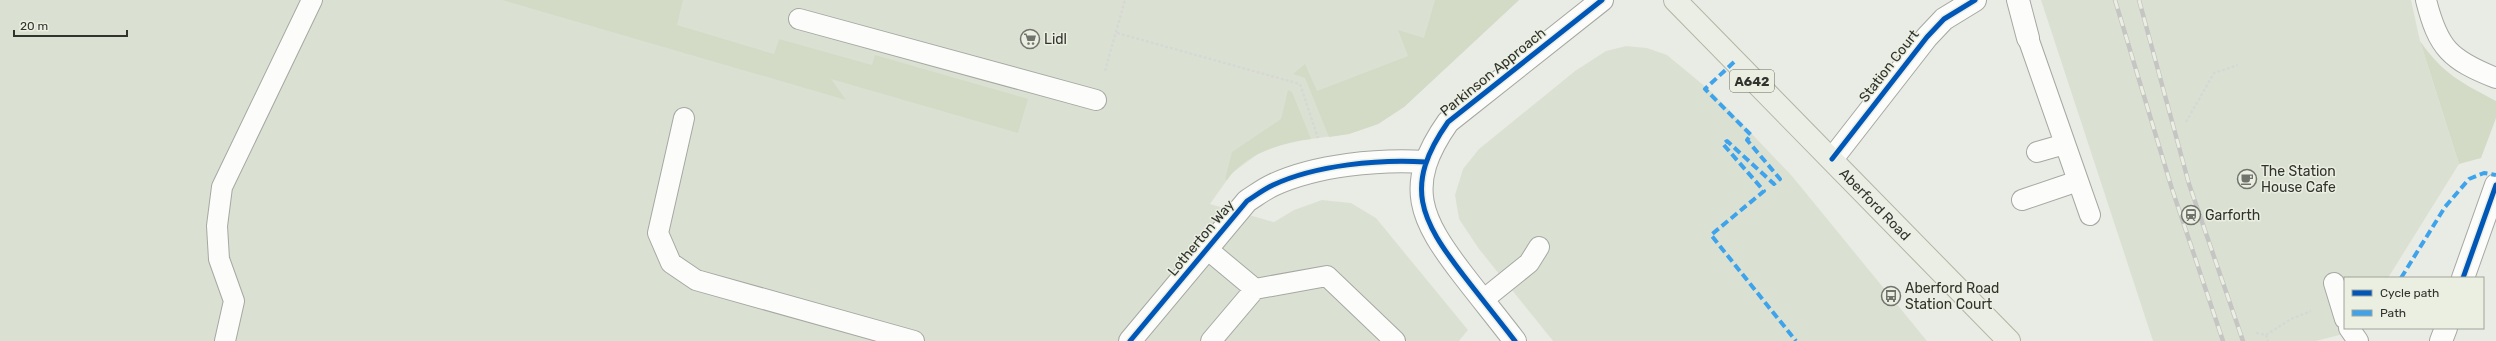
<svg xmlns="http://www.w3.org/2000/svg" width="2496" height="341" viewBox="0 0 2496 341" font-family="Rubik,sans-serif">
  <rect width="100%" height="100%" fill="#e9ece5"/>
  <path fill="#dbe1d2" d="M 0,0 L 1519,0 L 1404,107 L 1378,124 L 1349,134 L 1287,142 L 1258,154 L 1232,173 L 1210,204 L 1274,222 L 1294,210 L 1322,200 L 1351,203 L 1376,218 L 1468,330 L 1459,341 L 0,341 Z
    M 2041,0 L 2411,0 L 2420,41 L 2459,164 L 2388,278 L 2345,278 L 2345,328 L 2367,328 L 2316,341 L 2153,341 Z
    M 1626,46 L 1647,48 L 1667,55 L 1713,93 L 1792,176 L 1927,341 L 1553,341 L 1479,249 L 1459,219 L 1455,195 L 1463,169 L 1479,149 L 1575,71 L 1606,51 Z"/>
  <path fill="#d3dbc6" d="M 502,0 L 683,0 L 677,25 L 774,54 L 779,39 L 872,65 L 875,55 L 1028,99 L 1018,133 L 831,79 L 846,100 Z
    M 1435,0 L 1519,0 L 1404,107 L 1378,124 L 1349,134 L 1329,137 L 1305,78 L 1293,74 L 1305,64 L 1317,91 L 1408,56 L 1398,30 L 1424,38 Z
    M 2420,41 C 2443,74 2462,83 2496,101 L 2496,118 L 2481,158 L 2459,164 Z
    M 1288,90 L 1292,92 L 1311,139 C 1281,143 1246,153 1227,180 L 1225,179 L 1232,152 L 1281,119 Z"/>
  <g fill="none" stroke-linecap="round" stroke-linejoin="round">
    <defs>
      <path id="lane" d="M 2426,0 C 2438,48 2450,60 2496,78
        M 799,19 L 1096,100
        M 2028,38 L 2090,215
        M 684,118 L 658,233 L 671,263 L 696,280 L 914,341
        M 2037,152 L 2065,144
        M 2022,200 L 2078,181
        M 1207,249 L 1255,289
        M 2334,283 L 2345,319
        M 1483,300 L 1529,263 L 1539,247
        M 2349,328 L 2358,341
        M 225,341 L 234,301 L 219,259 L 217,226 L 222,187 L 312,0
        M 1211,341 L 1255,289 L 1327,276 L 1395,341"/>
      <path id="street" d="M 2018,0 L 2028,38
        M 1832,159 L 1927,37 L 1944,19 L 1975,0
        M 2463,278 L 2496,185
        M 1130,341 L 1247,201 C 1255,196 1264,189 1273,185 C 1316,165 1379,159 1426,162
        M 1515,341 C 1498,319 1481,298 1464,276 C 1420,219 1403,186 1448,122 L 1602,0
        M 2441,341 L 2446,328"/>
      <g id="primary">
        <path id="s1" d="M 1675,0 L 2009,341"/>
      </g>
    </defs>
    <use href="#lane" stroke="#a5a8a2" stroke-width="22"/>
    <use href="#street" stroke="#a5a8a2" stroke-width="24"/>
    <use href="#primary" stroke="#b0b6a4" stroke-width="24"/>
    <path stroke="#d6d8d5" stroke-width="2.5" stroke-dasharray="3 2" stroke-linecap="butt" d="M 1117,33 L 1300,84 L 1318,138
      M 1105,71 L 1125,0
      M 2186,122 L 2214,73 L 2238,65
      M 2256,333 L 2266,335 L 2291,319 L 2311,311
      M 2266,335 L 2268,341"/>
    <use href="#lane" stroke="#fcfcfb" stroke-width="20"/>
    <use href="#street" stroke="#fcfcfb" stroke-width="22"/>
    <use href="#primary" stroke="#ebeee4" stroke-width="22"/>
    <defs>
      <path id="rail" d="M 2115,0 L 2172,189 L 2223,341
        M 2139,0 L 2189,184 L 2243,341"/>
    </defs>
    <use href="#rail" stroke="#c5c6c4" stroke-width="4.5"/>
    <use href="#rail" stroke="#eaefe2" stroke-width="3" stroke-dasharray="9" stroke-linecap="butt"/>
    <path stroke="#3ea3eb" stroke-width="4" stroke-dasharray="8 4" stroke-linecap="butt" d="M 1734,62 L 1705,89 L 1751,135 L 1747,140 L 1780,179 L 1774,184 L 1727,141 L 1723,144 L 1764,191 L 1711,235 L 1796,341
      M 2401,278 L 2445,207 L 2469,179 L 2484,173 L 2496,175"/>
    <defs>
      <path id="cycleway" d="M 1832,159 L 1927,37 L 1944,19 L 1975,0
        M 2463,278 L 2496,185
        M 1130,341 L 1247,201 C 1255,196 1264,189 1273,185 C 1316,165 1379,159 1426,162
        M 1515,341 C 1498,319 1481,298 1464,276 C 1420,219 1403,186 1448,122 L 1602,0"/>
    </defs>
    <use href="#cycleway" stroke="#eaefe2" stroke-width="8"/>
    <use href="#cycleway" stroke="#0057b8" stroke-width="5"/>
  </g>
  <defs>
    <symbol id="supermarket-ring" viewBox="-11 -11 22 22"><circle r="9.5" fill="#eaefe2" stroke="#71746d" stroke-width="1.5"/><path d="M-6-5.5h2.5l.6 2H6L4.5 2H-2.5L-4.4-4H-6ZM-1.5 3.2a1.3 1.3 0 1 0 .1 0ZM3 3.2a1.3 1.3 0 1 0 .1 0Z" fill="#71746d"/></symbol>
    <symbol id="cafe-ring" viewBox="-11 -11 22 22"><circle r="9.5" fill="#eaefe2" stroke="#71746d" stroke-width="1.5"/><path d="M-5.5-4.5H6V0H3Q3 3.5 0 3.5H-2.5Q-5.5 3.5-5.5 0ZM3-3.2v2h1.7v-2ZM-6 4.5H4V6H-6Z" fill="#71746d"/></symbol>
    <symbol id="station-ring" viewBox="-11 -11 22 22"><circle r="9.5" fill="#eaefe2" stroke="#71746d" stroke-width="1.5"/><path d="M-3-6H3Q5-6 5-4V2Q5 4 3 4L4.5 6H3L1.5 4h-3L-3 6H-4.5L-3 4Q-5 4-5 2V-4Q-5-6-3-6ZM-3.5-4v3h7v-3ZM-3.5 1v1.5H-2V1ZM2 1v1.5H3.5V1Z" fill="#71746d"/></symbol>
    <symbol id="bus-ring" viewBox="-11 -11 22 22"><circle r="9.5" fill="#eaefe2" stroke="#71746d" stroke-width="1.5"/><path d="M-5-6H5V4H4V6H2V4H-2V6H-4V4H-5ZM-3.5-4V0h7V-4ZM-3.5 1.2v1.5H-2V1.2ZM2 1.2v1.5H3.5V1.2Z" fill="#71746d"/></symbol>
  </defs>
  <g fill-rule="evenodd">
    <use href="#supermarket-ring" x="1019" y="28" width="22" height="22"/>
    <use href="#cafe-ring" x="2236" y="168" width="22" height="22"/>
    <use href="#station-ring" x="2180" y="204" width="22" height="22"/>
    <use href="#bus-ring" x="1880" y="285" width="22" height="22"/>
  </g>
  <g text-anchor="middle" dominant-baseline="central" stroke-width="3" stroke-linejoin="round" paint-order="stroke">
    <rect fill="#eaefe2" stroke="#686b63" stroke-width="1" x="1730" y="70" width="44" height="22" rx="3"/>
    <g font-size="13" font-weight="bold" fill="#31332d">
      <text x="1752" y="81">A642</text>
    </g>
    <g font-size="14" fill="#31332d" stroke="#eaefe2" text-anchor="start">
      <text x="1044" y="39">Lidl</text>
      <text x="2261" y="171">The Station<tspan x="2261" dy="16">House Cafe</tspan></text>
      <text x="2205" y="215">Garforth</text>
      <text x="1905" y="288">Aberford Road<tspan x="1905" dy="16">Station Court</tspan></text>
    </g>
    <g font-size="14" fill="#31332d" stroke="#eaefe2">
      <text transform="translate(1889 66) rotate(-52)">Station Court</text>
      <text transform="translate(1493 72) rotate(-39)">Parkinson Approach</text>
      <text stroke="none"><textPath href="#s1" startOffset="286">Aberford Road</textPath></text>
      <text transform="translate(1201 238) rotate(-50)">Lotherton Way</text>
    </g>
  </g>
  <rect x="2344" y="277" width="140" height="52" fill="#eaefe2" stroke="#a0a49a"/>
  <rect x="2352" y="290" width="20" height="6" fill="#0057b8" stroke="#a0a49a"/>
  <text x="2380" y="297" font-size="12" fill="#31332d">Cycle path</text>
  <rect x="2352" y="310" width="20" height="6" fill="#3ea3eb" stroke="#a0a49a"/>
  <text x="2380" y="317" font-size="12" fill="#31332d">Path</text>
  <path d="M14 30v6h113v-6" fill="none" stroke="#31332d" stroke-width="2"/>
  <text x="20" y="30" font-size="12" fill="#31332d" stroke="#eaefe2" stroke-width="3" paint-order="stroke">20 m</text>
</svg>
